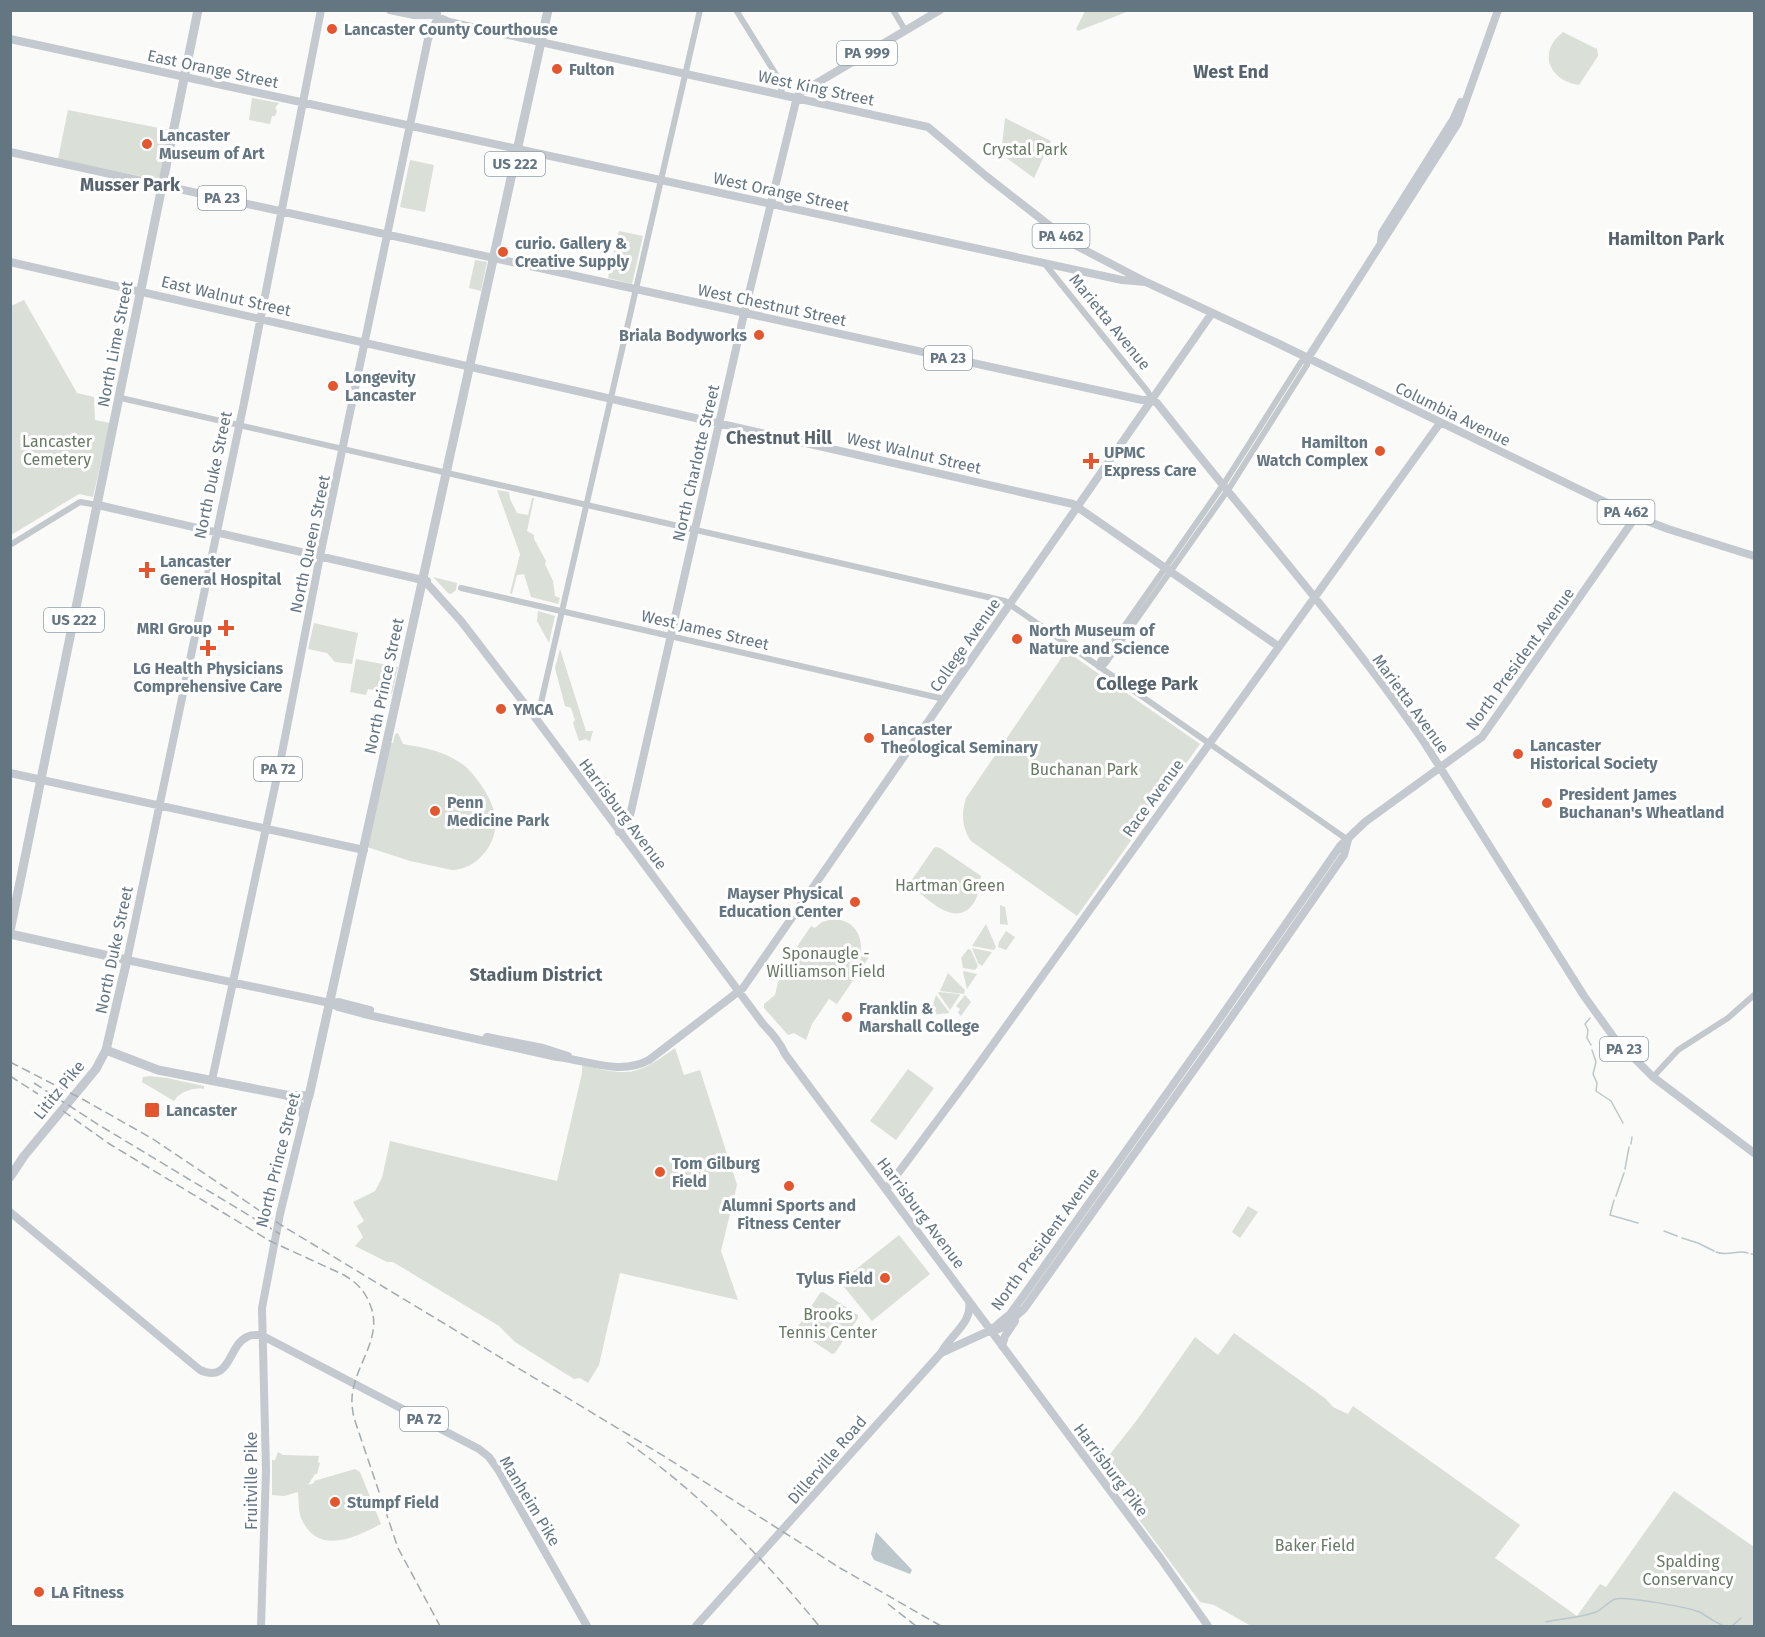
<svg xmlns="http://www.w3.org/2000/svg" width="1765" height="1637" viewBox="0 0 1765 1637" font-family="'Fira Sans',sans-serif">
  <rect width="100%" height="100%" fill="#fafaf8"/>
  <path fill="#dadfd7" d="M 1085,11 L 1085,10 L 1129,11 L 1078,31 L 1076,29 Z
    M 1563,32 L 1597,49 L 1598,56 L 1579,85 C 1549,81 1537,52 1563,32 Z
    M 252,98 L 279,103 L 275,108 L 277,111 L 275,116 L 272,116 L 270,124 L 249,120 Z
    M 68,110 L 169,130 L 159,180 L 58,159 Z
    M 1005,118 L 1051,141 L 1034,178 L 1001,154 Z
    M 410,160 L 434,165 L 425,212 L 400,207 Z
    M 619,231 L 643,236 L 632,284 L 608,278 Z
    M 475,260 L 487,262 L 481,291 L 469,288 Z
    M 24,300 L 77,393 L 94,397 L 95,420 L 110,423 L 93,497 L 79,494 L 11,535 L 11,306 Z
    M 497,490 L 509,492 L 510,499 L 517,513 L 528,515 L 532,498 L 534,498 L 527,531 L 534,535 L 534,539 L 546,561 L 545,564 L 553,581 L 555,596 L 560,598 L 558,604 L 531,597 L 524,574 L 517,575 L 512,594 L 510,593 L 520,554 Z
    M 433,577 L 457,583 L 456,590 L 451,594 L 448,593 Z
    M 538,611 L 555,616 L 549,643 L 537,621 Z
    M 314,623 L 358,633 L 352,664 L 335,662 L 327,653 L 308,649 Z
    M 560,649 L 586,731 L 593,731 L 590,742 L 586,739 L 579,741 L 573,723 L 575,720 L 571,708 L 565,706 L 555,668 Z
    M 1066,651 L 1200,744 L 1077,916 L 971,841 C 962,828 961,813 966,798 Z
    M 356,659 L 398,667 L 392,694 L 368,689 L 366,695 L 350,692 Z
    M 398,733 L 403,744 C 426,748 449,752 467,768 C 479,780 492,799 495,815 C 500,841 478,870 452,870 L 410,861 L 367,847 L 390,743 L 393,743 L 395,734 Z
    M 936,847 L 940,848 L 981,876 C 979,884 979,892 976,899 C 958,933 927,898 909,884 L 934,848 Z
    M 1000,905 L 1005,907 L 1008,925 L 1000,924 Z
    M 833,919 C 852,920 862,932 861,951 L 869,957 L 837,1004 L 829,999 L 812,1024 L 806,1040 L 794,1033 L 788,1035 L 764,1008 L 764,1004 L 775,995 L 778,982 L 791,963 L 788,960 L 811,926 L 815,928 L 822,922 Z
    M 986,924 L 996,947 L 994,950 L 972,946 Z
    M 1006,931 L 1015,937 L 1006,950 L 998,947 L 999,942 Z
    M 972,948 L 992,952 L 982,966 L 978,963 Z
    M 968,949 L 971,950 L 978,966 L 975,970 L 963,968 L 961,958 Z
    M 964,971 L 977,974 L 967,989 L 963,972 Z
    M 948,973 L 965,990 L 964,994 L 940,991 Z
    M 939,992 L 959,994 L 960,995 L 950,1010 L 938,993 Z
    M 936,995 L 949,1012 L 949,1013 L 930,1015 Z
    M 965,995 L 971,1002 L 961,1016 L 958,1013 L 960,1009 L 956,1006 Z
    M 675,1048 L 684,1075 L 700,1070 L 737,1185 L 721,1251 L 738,1300 L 620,1273 L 599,1365 L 588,1383 L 580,1378 L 574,1379 L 515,1342 L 499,1326 L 393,1262 L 387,1262 L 355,1246 L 363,1237 L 357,1226 L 364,1221 L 353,1202 L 375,1191 L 382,1178 L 390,1141 L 557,1181 L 582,1073 L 582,1065 C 629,1076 635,1077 675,1048 Z
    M 908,1069 L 934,1088 L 896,1140 L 870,1121 Z
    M 149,1076 L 167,1078 L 204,1086 L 204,1089 C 194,1087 179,1092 174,1101 L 142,1082 L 143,1077 Z
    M 1248,1206 L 1258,1212 L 1240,1238 L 1232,1232 Z
    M 899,1235 L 930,1274 L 872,1321 L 840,1282 Z
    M 823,1292 L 858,1315 L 858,1318 L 835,1353 L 832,1354 L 798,1331 L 797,1328 L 820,1293 Z
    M 1234,1333 L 1326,1399 L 1333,1407 L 1348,1414 L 1353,1406 L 1520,1525 L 1495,1558 L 1577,1616 L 1600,1584 L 1606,1587 L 1674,1491 L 1754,1547 L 1754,1626 L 1251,1626 L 1214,1605 L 1200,1602 L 1100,1467 L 1137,1420 L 1195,1337 L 1218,1355 Z
    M 278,1452 L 283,1455 L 319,1456 L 318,1462 L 320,1463 L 317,1474 L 315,1474 L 308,1485 L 314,1483 L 314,1481 L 355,1469 L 360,1472 L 381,1524 C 356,1537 319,1556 302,1520 C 298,1513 299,1500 298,1492 L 284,1496 L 272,1495 L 272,1460 L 275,1460 Z"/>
  <path fill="#bbc7cb" d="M 876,1532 L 912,1570 L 910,1574 L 874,1560 L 871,1554 Z"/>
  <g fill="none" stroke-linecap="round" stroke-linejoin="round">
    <path stroke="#bbc7cb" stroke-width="1.5" d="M 1590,1018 L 1585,1024 L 1588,1030 L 1587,1038 L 1591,1045
      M 1592,1050 L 1596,1062 L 1593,1074 L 1597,1083 L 1596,1091 L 1611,1101 L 1623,1123
      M 1631,1144 L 1632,1137
      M 1625,1169 L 1629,1147
      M 1616,1196 L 1624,1173
      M 1614,1200 L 1610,1215 L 1638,1223
      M 1664,1231 L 1677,1236
      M 1682,1238 L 1698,1243 L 1714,1251
      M 1716,1252 C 1728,1257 1738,1249 1748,1253
      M 1751,1254 L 1754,1254
      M 1546,1622 C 1563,1618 1580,1618 1596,1612 C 1603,1609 1608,1602 1615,1599 C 1625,1596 1685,1607 1697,1611 C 1707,1615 1714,1623 1725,1626
      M 1732,1626 L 1741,1618"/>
    <path stroke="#c3c8cc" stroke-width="6" d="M 736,10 L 780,81 L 782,94
      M 893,10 L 905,30
      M 1045,264 L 1148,392 L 1152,400
      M 121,398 L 1005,601 L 1348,840
      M 10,545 L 80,502 L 98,505
      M 461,588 L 944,699
      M 1099,667 L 1105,664 L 1230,487 L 1307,365 L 1308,358
      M 1099,667 L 1100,661 L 1225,482 L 1301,362 L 1308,358
      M 537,720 L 700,10
      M 1653,1077 L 1678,1050 L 1728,1018 L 1754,995"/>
    <path stroke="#c3c9ce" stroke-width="8" d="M 321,10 L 244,403 L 127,960 L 330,1003 L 338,1007 L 364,1014 L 557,1057 C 587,1060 620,1076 649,1060 L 743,988 L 1212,313
      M 390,10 L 414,15 L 433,15 L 449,22 L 928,127 L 986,176 L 1073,244 L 1146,282 L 1275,342 L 1634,516 L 1668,529 L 1754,556
      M 10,39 L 1122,280 L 1145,282
      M 797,97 L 800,93 L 940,10
      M 10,152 L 1142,400 L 1152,400
      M 1381,241 L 1382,233 L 1453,120 L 1461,102
      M 10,262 L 1073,504 L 1278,646
      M 1308,358 L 1458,123 L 1498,10
      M 1152,400 L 1157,403 L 1169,418 C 1254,526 1346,629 1424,742 L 1584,996 L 1615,1039 L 1653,1077 L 1754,1153
      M 98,505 L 427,581
      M 423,579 L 461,621 L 537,720 L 763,1024 C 772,1033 780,1042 785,1054 L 1161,1559 L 1208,1626
      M 10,773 L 364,850
      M 619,832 L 627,825 L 629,820 L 743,318 L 797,97
      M 330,1003 L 339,1002 L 370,1010
      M 487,1037 L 543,1048 L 568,1056
      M 212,1080 L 281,758 L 320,556 L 428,39 L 436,22 L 437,13
      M 287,1096 L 299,1104 L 303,1116
      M 887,1188 L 966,1082 L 1440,423
      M 10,1212 L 200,1370 C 231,1384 228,1345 247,1337 C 251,1334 257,1335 261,1335 L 479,1449 L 489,1457 L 499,1471 L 587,1626
      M 991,1330 L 1010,1314 L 1021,1299 L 1216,1024 L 1340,846 L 1365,822 L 1482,737 L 1632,522 L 1634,516
      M 1002,1346 L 1005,1336 L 1015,1321
      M 941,1353 C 950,1335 973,1323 969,1301
      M 261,1626 L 266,1470 L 262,1308 L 280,1214 L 309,1096
      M 696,1626 L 941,1353 L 991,1330 L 999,1329 L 1006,1325 L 1024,1309 L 1226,1025 L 1344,855 L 1348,840"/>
    <path stroke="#c3c9ce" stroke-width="9" d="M 10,931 L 198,10
      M 10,934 L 127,960 L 106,1050 L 96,1069 L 24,1156 L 10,1177
      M 106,1050 L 158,1070 L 286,1095 L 309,1096 L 548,10"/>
    <path stroke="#a2aab0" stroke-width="1.5" stroke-dasharray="9 4.5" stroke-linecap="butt" d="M 10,1062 L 84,1100 L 153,1139 L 281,1225 L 667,1458 L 840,1568 L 941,1626
      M 10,1076 L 38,1094
      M 34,1083 L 99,1125 L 280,1234
      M 63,1111 L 108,1143 L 270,1241 L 344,1275 C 356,1282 364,1290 369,1302 C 384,1334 359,1359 353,1390 C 351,1400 352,1408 354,1418 L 398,1548 L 440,1626
      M 627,1442 C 699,1493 764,1558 819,1626
      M 888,1604 L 916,1626"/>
  </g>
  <g fill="#e4572e" stroke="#fff" stroke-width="2">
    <circle cx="332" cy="29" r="6"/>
    <circle cx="557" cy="69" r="6"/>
    <circle cx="147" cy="144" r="6"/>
    <circle cx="503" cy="252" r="6"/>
    <circle cx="759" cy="335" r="6"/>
    <circle cx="333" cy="386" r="6"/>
    <circle cx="1380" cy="451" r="6"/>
    <path d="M1088 452h6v6h6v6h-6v6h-6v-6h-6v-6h6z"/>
    <path d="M144 561h6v6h6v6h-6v6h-6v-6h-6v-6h6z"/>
    <path d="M223 619h6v6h6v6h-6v6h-6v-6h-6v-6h6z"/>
    <circle cx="1017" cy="639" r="6"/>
    <path d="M205 639h6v6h6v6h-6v6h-6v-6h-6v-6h6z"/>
    <circle cx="501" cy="709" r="6"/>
    <circle cx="869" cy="738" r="6"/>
    <circle cx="1518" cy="754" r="6"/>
    <circle cx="1547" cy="803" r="6"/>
    <circle cx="435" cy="811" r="6"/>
    <circle cx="855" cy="902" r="6"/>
    <circle cx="847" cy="1017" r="6"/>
    <rect x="144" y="1102" width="16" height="16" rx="3"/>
    <circle cx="660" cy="1172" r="6"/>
    <circle cx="789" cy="1186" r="6"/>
    <circle cx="885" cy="1278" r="6"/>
    <circle cx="335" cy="1502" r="6"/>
    <circle cx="39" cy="1592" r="6"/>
  </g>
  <g text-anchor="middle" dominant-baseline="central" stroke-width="6" stroke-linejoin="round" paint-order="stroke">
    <g fill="#fff" stroke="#939fa8" stroke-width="1.5">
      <rect x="837" y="41" width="60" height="24" rx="4.5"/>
      <rect x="485" y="152" width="60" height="24" rx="4.5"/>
      <rect x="198" y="186" width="48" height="24" rx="4.5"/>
      <rect x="1032.5" y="224" width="57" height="24" rx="4.5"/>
      <rect x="924" y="346" width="48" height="24" rx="4.5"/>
      <rect x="1597.5" y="500" width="57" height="24" rx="4.5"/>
      <rect x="44" y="608" width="60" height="24" rx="4.5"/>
      <rect x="254" y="757" width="48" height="24" rx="4.5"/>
      <rect x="1600" y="1037" width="48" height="24" rx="4.5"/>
      <rect x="400" y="1407" width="48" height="24" rx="4.5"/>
    </g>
    <g font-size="15" font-weight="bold" fill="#657683">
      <text x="867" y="53">PA 999</text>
      <text x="515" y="164">US 222</text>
      <text x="222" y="198">PA 23</text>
      <text x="1061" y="236">PA 462</text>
      <text x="948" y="358">PA 23</text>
      <text x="1626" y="512">PA 462</text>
      <text x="74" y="620">US 222</text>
      <text x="278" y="769">PA 72</text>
      <text x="1624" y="1049">PA 23</text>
      <text x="424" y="1419">PA 72</text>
    </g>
    <g font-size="16" font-weight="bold" fill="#657683" stroke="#fff" text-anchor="start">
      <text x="344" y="29">Lancaster County Courthouse</text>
      <text x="569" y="69">Fulton</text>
      <text x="159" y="135">Lancaster<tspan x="159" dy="18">Museum of Art</tspan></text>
      <text x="515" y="243">curio. Gallery &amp;<tspan x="515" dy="18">Creative Supply</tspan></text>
      <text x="747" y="335" text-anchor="end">Briala Bodyworks</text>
      <text x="345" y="377">Longevity<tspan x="345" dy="18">Lancaster</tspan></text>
      <text x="1368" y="442" text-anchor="end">Hamilton<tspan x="1368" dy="18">Watch Complex</tspan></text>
      <text x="1104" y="452">UPMC<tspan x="1104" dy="18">Express Care</tspan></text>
      <text x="160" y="561">Lancaster<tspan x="160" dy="18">General Hospital</tspan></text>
      <text x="212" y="628" text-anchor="end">MRI Group</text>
      <text x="1029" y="630">North Museum of<tspan x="1029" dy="18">Nature and Science</tspan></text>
      <text x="208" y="668" text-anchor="middle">LG Health Physicians<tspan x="208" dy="18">Comprehensive Care</tspan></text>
      <text x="513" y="709">YMCA</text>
      <text x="881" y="729">Lancaster<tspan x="881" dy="18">Theological Seminary</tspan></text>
      <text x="1530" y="745">Lancaster<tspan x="1530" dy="18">Historical Society</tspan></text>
      <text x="1559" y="794">President James<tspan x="1559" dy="18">Buchanan's Wheatland</tspan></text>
      <text x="447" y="802">Penn<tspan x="447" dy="18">Medicine Park</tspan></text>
      <text x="843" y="893" text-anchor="end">Mayser Physical<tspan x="843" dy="18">Education Center</tspan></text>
      <text x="859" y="1008">Franklin &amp;<tspan x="859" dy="18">Marshall College</tspan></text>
      <text x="166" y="1110">Lancaster</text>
      <text x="672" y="1163">Tom Gilburg<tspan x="672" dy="18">Field</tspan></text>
      <text x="789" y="1205" text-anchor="middle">Alumni Sports and<tspan x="789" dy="18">Fitness Center</tspan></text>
      <text x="873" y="1278" text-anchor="end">Tylus Field</text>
      <text x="347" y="1502">Stumpf Field</text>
      <text x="51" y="1592">LA Fitness</text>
    </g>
    <g font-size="16" fill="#657683" stroke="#fff">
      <text transform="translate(213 69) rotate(12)">East Orange Street</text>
      <text transform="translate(816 88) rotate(12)">West King Street</text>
      <text transform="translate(781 192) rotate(12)">West Orange Street</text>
      <text transform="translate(226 296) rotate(13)">East Walnut Street</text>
      <text transform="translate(772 305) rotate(12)">West Chestnut Street</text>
      <text transform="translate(1110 322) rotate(51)">Marietta Avenue</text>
      <text transform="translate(115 344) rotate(-79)">North Lime Street</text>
      <text transform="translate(1453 414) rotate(26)">Columbia Avenue</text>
      <text transform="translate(914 453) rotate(13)">West Walnut Street</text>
      <text transform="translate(696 463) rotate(-77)">North Charlotte Street</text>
      <text transform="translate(213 475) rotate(-78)">North Duke Street</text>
      <text transform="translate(310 544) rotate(-78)">North Queen Street</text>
      <text transform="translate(705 630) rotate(13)">West James Street</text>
      <text transform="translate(965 645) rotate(-55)">College Avenue</text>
      <text transform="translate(1520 659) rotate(-54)">North President Avenue</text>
      <text transform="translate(384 686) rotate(-78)">North Prince Street</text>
      <text transform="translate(1411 704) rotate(54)">Marietta Avenue</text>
      <text transform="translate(1153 798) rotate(-54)">Race Avenue</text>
      <text transform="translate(623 814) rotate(53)">Harrisburg Avenue</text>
      <text transform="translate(114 950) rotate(-78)">North Duke Street</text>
      <text transform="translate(59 1090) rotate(-51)">Lititz Pike</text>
      <text transform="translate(278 1160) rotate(-76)">North Prince Street</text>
      <text transform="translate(921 1213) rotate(53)">Harrisburg Avenue</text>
      <text transform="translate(1045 1239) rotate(-54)">North President Avenue</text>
      <text transform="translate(827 1460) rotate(-49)">Dillerville Road</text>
      <text transform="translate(1111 1470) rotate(53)">Harrisburg Pike</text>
      <text transform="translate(251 1481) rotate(-90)">Fruitville Pike</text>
      <text transform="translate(530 1501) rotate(59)">Manheim Pike</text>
    </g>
    <g font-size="16" fill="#687a64" stroke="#fff">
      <text x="1025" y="149">Crystal Park</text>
      <text x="57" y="441">Lancaster<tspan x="57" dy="18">Cemetery</tspan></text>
      <text x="1084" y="769">Buchanan Park</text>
      <text x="950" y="885">Hartman Green</text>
      <text x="826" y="953">Sponaugle -<tspan x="826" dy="18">Williamson Field</tspan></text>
      <text x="828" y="1314">Brooks<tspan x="828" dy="18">Tennis Center</tspan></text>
      <text x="1315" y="1545">Baker Field</text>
      <text x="1688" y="1561">Spalding<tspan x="1688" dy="18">Conservancy</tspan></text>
    </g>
    <g font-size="18" font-weight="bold" fill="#57646e" stroke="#fff">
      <text x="1231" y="72">West End</text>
      <text x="130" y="185">Musser Park</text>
      <text x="1666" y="239">Hamilton Park</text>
      <text x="779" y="438">Chestnut Hill</text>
      <text x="1147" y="684">College Park</text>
      <text x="536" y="975">Stadium District</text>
    </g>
  </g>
  <rect width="1765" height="1637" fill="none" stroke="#657683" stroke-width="24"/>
</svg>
